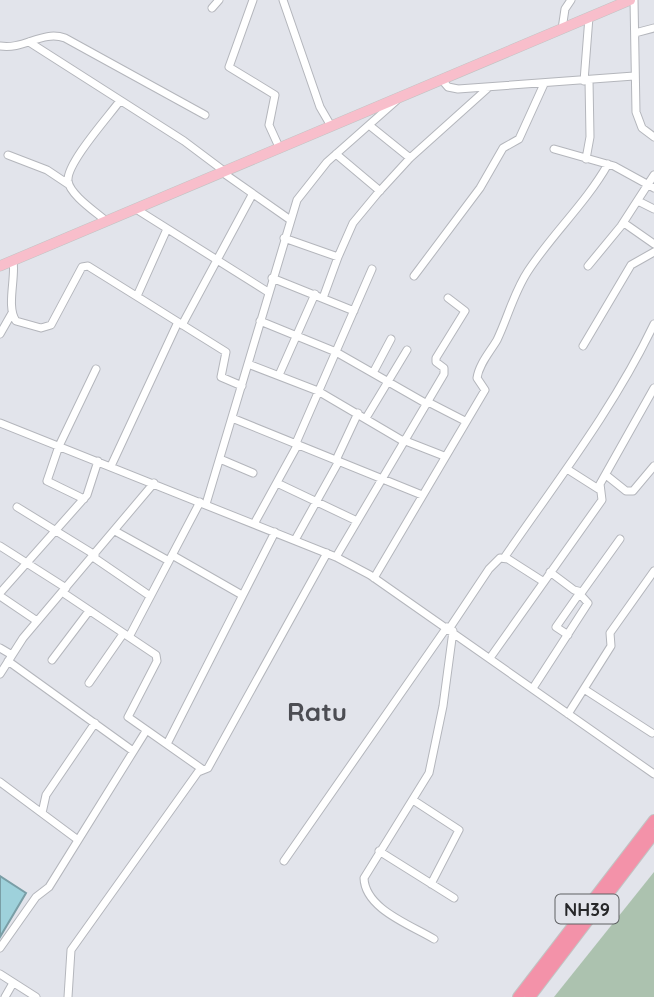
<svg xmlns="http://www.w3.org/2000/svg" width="654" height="997" viewBox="0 0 654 997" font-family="Quicksand,sans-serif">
  <rect width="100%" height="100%" fill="#e2e4eb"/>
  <path fill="#acc2af" d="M 654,872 L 654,997 L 554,997 Z"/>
  <path fill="#9ed1db" stroke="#7a9ea6" stroke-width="2" d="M 0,876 L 26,893 L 0,937 Z"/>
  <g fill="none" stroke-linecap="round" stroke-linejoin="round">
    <defs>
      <path id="minor" d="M 253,0 L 229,67 L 275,95 L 269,125 L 279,147
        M 283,0 L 320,107 L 331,126
        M 634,0 L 636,112 L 642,128 L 654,137
        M 212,8 L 219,0
        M 562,29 L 565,9 L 571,0
        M 635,33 L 654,28
        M 29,42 L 184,141 L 224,171
        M 0,46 C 24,50 42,30 65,38 L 205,115
        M 442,80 L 448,87 L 458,89 L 634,76
        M 584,81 L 589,17
        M 369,125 L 410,158
        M 554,149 L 614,166 L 654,188
        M 336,154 L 380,191
        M 8,155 L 47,170 L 68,184
        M 586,159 L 590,137 L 589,80
        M 222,172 L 289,219
        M 638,201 L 654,209
        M 136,209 L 268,292
        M 106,221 C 96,212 70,195 68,181 C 66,164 108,117 119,102
        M 624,223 L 654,244
        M 284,238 L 338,257 L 353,223 L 377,194 L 410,158 L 488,88
        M 13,261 C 16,278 6,307 16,321 L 41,328 L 51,325 L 82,267 L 88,266 L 226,352 L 221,377 L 242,386
        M 588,266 L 621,226 L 654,175
        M 414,276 L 480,188 L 503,148 L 519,139 L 544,84
        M 272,278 L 354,311
        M 137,296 L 167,229
        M 323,298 L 338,257
        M 260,321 L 336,352 L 427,404
        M 182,325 L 252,195
        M 0,334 L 12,313
        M 583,346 L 631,265 L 654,252
        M 248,364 L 318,391 L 403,441
        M 374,371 L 391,339
        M 279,375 L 315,294
        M 428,402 L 465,421
        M 232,418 L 422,495
        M 366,418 L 407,350
        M 0,423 L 336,557 L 370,575 L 654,774
        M 403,440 L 444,456
        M 296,443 L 372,269
        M 220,459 L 253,473
        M 336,460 L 358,413
        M 111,466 L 178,322
        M 567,469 L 600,490
        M 606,475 L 626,491 L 633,491 L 654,466
        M 277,483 L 357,521
        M 84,499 L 47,481 L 59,446 L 96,369
        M 206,504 L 297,200 L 327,162 L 396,101
        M 17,507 L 95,555
        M 254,524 L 298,444
        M 115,531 L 169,561
        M 295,540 L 339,461
        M 0,546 L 66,588
        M 172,555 L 242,595
        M 93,557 L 150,596
        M 336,557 L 444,374 L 444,368 L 436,362 L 436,358 L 465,311 L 448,298
        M 504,558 C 557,481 614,408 654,324
        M 550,572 L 574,590 L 582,592 L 620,539
        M 374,578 L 485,390 L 477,378 C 479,364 490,352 497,340 C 508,317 514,292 528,271 C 553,233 586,203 608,164
        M 62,592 L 156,655 L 157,661 L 128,717 L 202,769
        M 0,593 L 87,495 L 98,461
        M 0,596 L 37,621
        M 449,629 L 489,569 L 500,558 L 508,559 L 544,582
        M 568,635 L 556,627 L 579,594
        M 129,637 L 200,502
        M 0,648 L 12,655
        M 490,658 L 602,500 L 600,484 L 654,388
        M 52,660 L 89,611
        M 8,661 L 133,751
        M 0,674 L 23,638 L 154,483
        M 89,683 L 123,634
        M 533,688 L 588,603 L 578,592
        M 584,689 L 652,733
        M 568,714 L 611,646 L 610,633 L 654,571
        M 167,744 L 275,532
        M 0,782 L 78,840
        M 413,800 L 459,830 L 431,884
        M 42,813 L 46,795 L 95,723
        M 379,851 L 454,898
        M 284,861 L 447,627
        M 434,939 C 411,925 365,909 364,878 L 429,773 L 443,706 L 453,631
        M 0,948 L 36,897 L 49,887 L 146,731
        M 0,974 L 36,997
        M 5,997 L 13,983
        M 68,997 L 71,950 L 198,772 L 208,768 L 327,553"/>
      <path id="major" d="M 0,266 L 630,0"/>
      <path id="highway" d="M 518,997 L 654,820
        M 530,997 L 654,834"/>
    </defs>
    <use href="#minor" stroke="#b4b6bc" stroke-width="9"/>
    <use href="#major" stroke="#c2c3c3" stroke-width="11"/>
    <use href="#highway" stroke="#c2c3c3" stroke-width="12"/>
    <use href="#minor" stroke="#fff" stroke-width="7"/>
    <use href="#major" stroke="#f8becb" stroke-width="10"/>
    <use href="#highway" stroke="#f392a9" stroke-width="10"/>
  </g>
  <g text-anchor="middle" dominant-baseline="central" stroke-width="5" stroke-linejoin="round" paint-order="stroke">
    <rect fill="#e2e4eb" stroke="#5e6063" stroke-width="2" x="555.5" y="894.5" width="63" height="29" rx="5"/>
    <g font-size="18" font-weight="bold" fill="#262729">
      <text x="587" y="909">NH39</text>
    </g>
    <g font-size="26" font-weight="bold" fill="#4c4d53" stroke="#e2e4eb">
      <text x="317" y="711">Ratu</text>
    </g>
  </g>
</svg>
